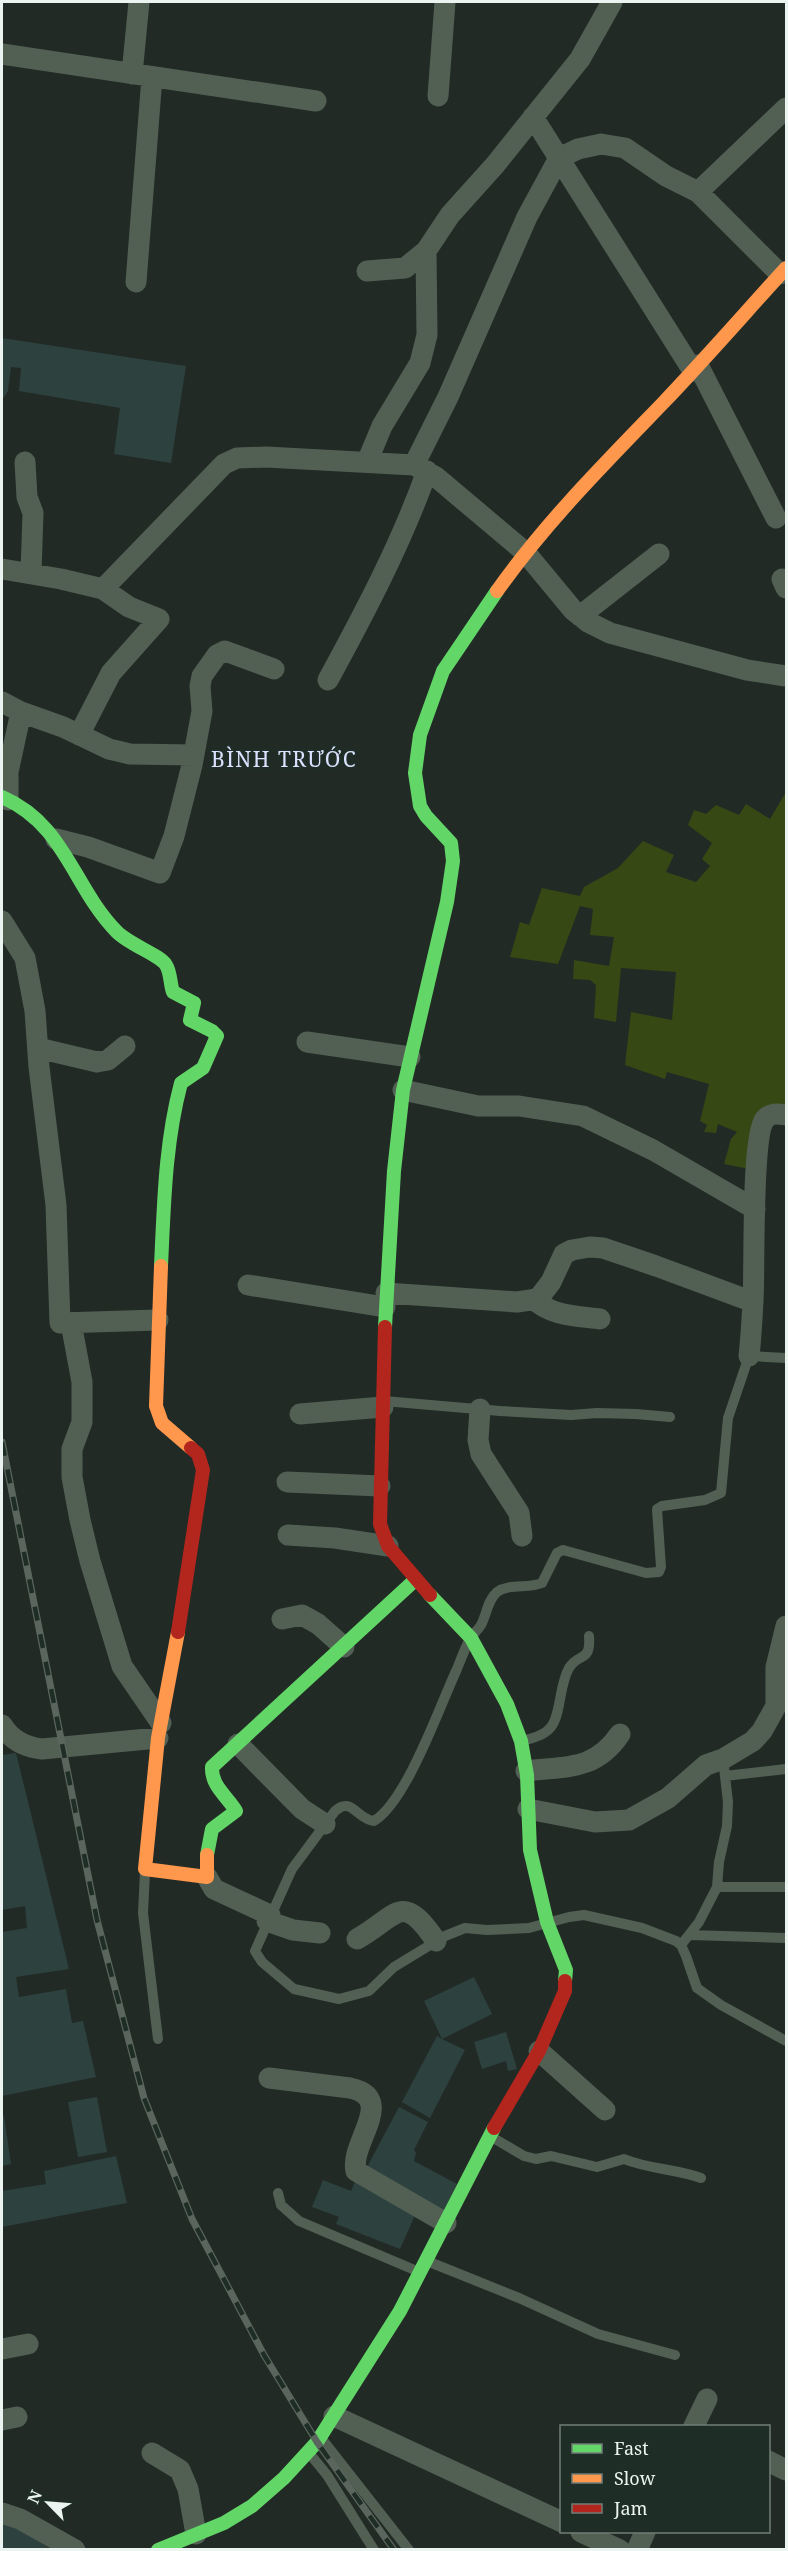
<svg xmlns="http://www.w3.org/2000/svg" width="788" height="2551" viewBox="0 0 788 2551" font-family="'Noto Serif',serif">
  <rect width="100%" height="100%" fill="#222a26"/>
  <path fill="#364813" d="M 786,792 L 786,1109 L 770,1107 L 749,1169 L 724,1164 L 731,1139 L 737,1132 L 718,1124 L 716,1133 L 704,1132 L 707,1125 L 700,1121 L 709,1084 L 667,1072 L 665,1079 L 625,1065 L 631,1012 L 672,1020 L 676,972 L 621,968 L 616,1022 L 594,1018 L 596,985 L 590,980 L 573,979 L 574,960 L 609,966 L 614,937 L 590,935 L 593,909 L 580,906 L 558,964 L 510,957 L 520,922 L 529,925 L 542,888 L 580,896 L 584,887 L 618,868 L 643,841 L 674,855 L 666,872 L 696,882 L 710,866 L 702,859 L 712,843 L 688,825 L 694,810 L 706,814 L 716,805 L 739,815 L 746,804 L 770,819 Z"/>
  <path fill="#2d413f" d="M 2,338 L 186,366 L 171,463 L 114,454 L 120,408 L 19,391 L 21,368 L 11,367 L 8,391 L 2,400 Z
    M 16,1753 L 69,1969 L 16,1977 L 19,1997 L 66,1989 L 72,2023 L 83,2021 L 96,2077 L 2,2096 L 2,1932 L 27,1928 L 25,1906 L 2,1910 L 2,1755 Z
    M 474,1977 L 492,2014 L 442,2039 L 465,2050 L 430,2118 L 402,2102 L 437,2036 L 442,2039 L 424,2001 Z
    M 506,2032 L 517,2069 L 508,2071 L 506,2061 L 482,2069 L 474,2042 Z
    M 97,2097 L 107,2152 L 78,2157 L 68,2102 Z
    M 399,2107 L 428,2122 L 414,2150 L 416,2153 L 414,2161 L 457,2184 L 443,2213 L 366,2169 Z
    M 2,2116 L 4,2116 L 11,2164 L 2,2166 Z
    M 116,2156 L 127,2203 L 2,2227 L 2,2191 L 46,2184 L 44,2171 Z
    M 356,2179 L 416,2213 L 400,2249 L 336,2224 L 339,2217 L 312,2207 L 323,2180 L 351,2191 Z
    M 2,2520 L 53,2550 L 2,2550 Z"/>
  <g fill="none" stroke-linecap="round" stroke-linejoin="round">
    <path stroke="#526054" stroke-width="10" d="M 786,1358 L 749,1356 L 728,1418 L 721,1493 L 705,1500 L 662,1506 L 657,1509 L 661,1567 L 659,1572 L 646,1573 L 563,1550 L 557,1553 L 542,1583 C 528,1589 510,1583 497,1592 C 487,1601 487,1614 481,1625 C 478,1630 473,1634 470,1639 C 465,1648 461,1659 457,1669 C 440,1705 407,1801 374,1821 C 356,1819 352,1796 335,1811 L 292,1869 L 255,1951 L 262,1962 L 294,1989 L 339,1999 L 369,1991 L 394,1967 L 445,1936 L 465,1928 L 487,1930 L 529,1928 L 569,1917 L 584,1915 L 642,1928 L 676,1941 L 681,1945 L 686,1956 L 697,1988 L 721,2005 L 786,2041
      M 384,1401 L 500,1411 L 571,1415 L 597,1413 L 636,1414 L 670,1417
      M 522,1741 C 532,1738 544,1736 551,1727 C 561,1715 559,1685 569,1668 C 579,1652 591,1663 589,1636
      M 725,1776 L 786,1769
      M 145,1872 L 143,1913 L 158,2039
      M 717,1887 L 786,1887
      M 690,1935 L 786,1938
      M 681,1945 L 699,1922 L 717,1887 L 719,1862 L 727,1826 L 728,1802 L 723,1759
      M 490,2136 L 524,2156 L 536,2159 L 551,2156 L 597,2167 L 624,2159 C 648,2169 676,2169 701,2178
      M 278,2193 L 281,2205 L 299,2221 L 417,2271
      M 427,2261 L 519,2298 L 598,2334 L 675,2355
      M 322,2439 L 409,2550
      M 309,2453 L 327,2475 L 374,2550"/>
    <path stroke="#526054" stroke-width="21" d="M 2,54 L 316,101
      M 132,74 L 139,2
      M 438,96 L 445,2
      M 533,117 L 693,371
      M 698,192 L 780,274
      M 367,271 L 405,268 L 426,251 L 450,215 L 495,165 L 580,59 L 612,2
      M 136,282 L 152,77
      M 698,365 L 776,518
      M 25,462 L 27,497 L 33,513 L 31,573
      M 367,462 L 382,426 L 420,363 L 427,335 L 426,251
      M 414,465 L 448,397 L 527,217 L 559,158 L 578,149 L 601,144 L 625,148 L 666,176 L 698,192 L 786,108
      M 2,569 L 61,579 L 103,589 L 129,607 L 159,619 L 111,673 L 79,735
      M 782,579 L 786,588
      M 103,589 L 224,464 L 237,458 L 266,457 L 414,465 L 436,477 L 525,552 L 573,610 L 588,622 L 610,633 L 747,670 L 786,676
      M 580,616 L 659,554
      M 328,680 C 365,612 401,544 427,471
      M 2,702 L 21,712
      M 8,800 L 8,772 L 21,712 L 63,727 L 109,749 L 130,754 L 194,755
      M 56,839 L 88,847 L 160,873 L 174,836 L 192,765 L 202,711 L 200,686 L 202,676 L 217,655 L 225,651 L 274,669
      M 2,921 L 25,958 L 35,1011 L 39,1067 L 56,1205 L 60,1323 L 158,1320
      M 307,1042 L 410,1057
      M 38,1048 L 97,1062 L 108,1060 L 125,1046
      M 403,1090 L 478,1106 L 519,1106 L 583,1116 L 653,1150 L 755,1209
      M 248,1285 L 385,1307
      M 386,1293 L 517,1302 L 537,1299 L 541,1295 L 551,1282 L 564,1254 L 572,1250 L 590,1247 L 603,1248 L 656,1266 L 753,1302
      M 534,1299 C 550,1316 578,1316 600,1319
      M 71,1323 L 82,1382 L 82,1422 L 72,1449 L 72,1477 L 80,1520 L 90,1561 L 122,1666 L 161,1723
      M 749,1356 C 751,1338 752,1320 753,1301 C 755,1271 751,1136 765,1119 C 771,1112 779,1114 786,1115
      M 480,1409 L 478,1440 L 481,1454 L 519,1513 L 522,1536
      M 300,1414 L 383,1407
      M 287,1482 L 380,1486
      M 288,1535 L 335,1538 L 388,1546
      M 282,1619 L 302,1615 L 318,1624 L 344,1647
      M 2,1725 C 11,1740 24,1747 42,1749 L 158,1738
      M 238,1744 L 302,1809 L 325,1824
      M 526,1771 C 566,1766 595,1771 620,1734
      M 528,1809 L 595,1822 L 629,1820 L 668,1798 L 706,1765 L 723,1759 L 753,1741 L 762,1731 L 776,1706 L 776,1667 L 786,1626
      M 207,1877 L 214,1889 L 270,1915
      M 267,1921 L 293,1930 L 320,1933
      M 357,1939 C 398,1916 401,1890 436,1941
      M 539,2051 L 605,2110
      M 269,2078 L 350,2088 C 398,2098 349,2143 356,2171 L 446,2223
      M 2,2349 L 28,2344
      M 334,2416 L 562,2522
      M 2,2420 L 17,2417
      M 694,2426 L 707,2399
      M 152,2453 L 180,2470 L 188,2489 L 196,2534
      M 768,2461 L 786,2470
      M 2,2513 L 20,2519 L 75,2550
      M 581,2532 L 620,2550
      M 637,2550 L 645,2532"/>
    <path stroke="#63d668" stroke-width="14" d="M 2,797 C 66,825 72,886 117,932 C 130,945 160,955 166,965 C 171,973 170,984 173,992 L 194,1003 L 190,1020 L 212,1031 L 217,1036 L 203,1068 L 181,1083 C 165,1143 164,1204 161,1266
      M 385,1327 L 394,1171 L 403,1090 L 447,902 L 453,861 L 451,843 L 426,816 L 420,806 L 415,773 L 420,735 L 443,671 L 497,591
      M 430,1595 L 471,1638 L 507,1704 L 521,1741 L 527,1775 L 530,1850 L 547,1922 L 566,1970 L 565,1981
      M 207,1855 L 212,1829 L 236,1811 C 227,1796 211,1786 212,1767 L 415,1580
      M 158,2550 L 224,2523 L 252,2506 L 284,2478 L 317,2442 L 400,2311 L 494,2128"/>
    <path stroke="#ff974d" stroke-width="14" d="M 497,591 C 546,522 605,463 663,403 C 705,359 745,313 786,268
      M 161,1266 L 156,1406 L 162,1423 L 191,1448
      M 178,1632 L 158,1738 L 145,1869 L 207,1877 L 207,1855"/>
    <path stroke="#b3261e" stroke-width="14" d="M 385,1327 L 380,1524 L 388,1546 L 430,1595
      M 178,1632 L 203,1470 L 198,1454 L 191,1448
      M 494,2128 L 539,2051 L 565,1991 L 565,1981"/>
    <defs>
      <path id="rail" d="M 2,1442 L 97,1920 L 144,2098 L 192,2219 L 264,2355 L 317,2442 L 394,2550"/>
    </defs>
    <use href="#rail" stroke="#5a665d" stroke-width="7"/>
    <use href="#rail" stroke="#1f2d27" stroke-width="4.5" stroke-dasharray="14" stroke-linecap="butt"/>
  </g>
  <g text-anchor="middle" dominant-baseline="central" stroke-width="5" stroke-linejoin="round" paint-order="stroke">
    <g font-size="21" letter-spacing="1.5" fill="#dbe1fe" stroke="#1f2d27">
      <text x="284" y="759">BÌNH TRƯỚC</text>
    </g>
  </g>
  <rect width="788" height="2551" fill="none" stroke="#ebf4f0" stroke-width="6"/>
  <rect x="560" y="2425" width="210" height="108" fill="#1f2d27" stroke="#717d77" stroke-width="1.5"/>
  <rect x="572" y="2444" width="30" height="9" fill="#63d668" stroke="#717d77" stroke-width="1.5"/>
  <text x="614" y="2455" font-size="18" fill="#ebf4f0">Fast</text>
  <rect x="572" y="2474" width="30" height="9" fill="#ff974d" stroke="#717d77" stroke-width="1.5"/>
  <text x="614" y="2485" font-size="18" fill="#ebf4f0">Slow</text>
  <rect x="572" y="2504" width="30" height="9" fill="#b3261e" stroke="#717d77" stroke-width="1.5"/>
  <text x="614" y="2515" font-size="18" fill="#ebf4f0">Jam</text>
  <g transform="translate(48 2503) rotate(295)" stroke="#1f2d27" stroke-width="4.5" paint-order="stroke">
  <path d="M0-4.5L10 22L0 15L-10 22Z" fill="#ebf4f0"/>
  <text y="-9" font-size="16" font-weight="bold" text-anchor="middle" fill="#ebf4f0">N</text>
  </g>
</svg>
